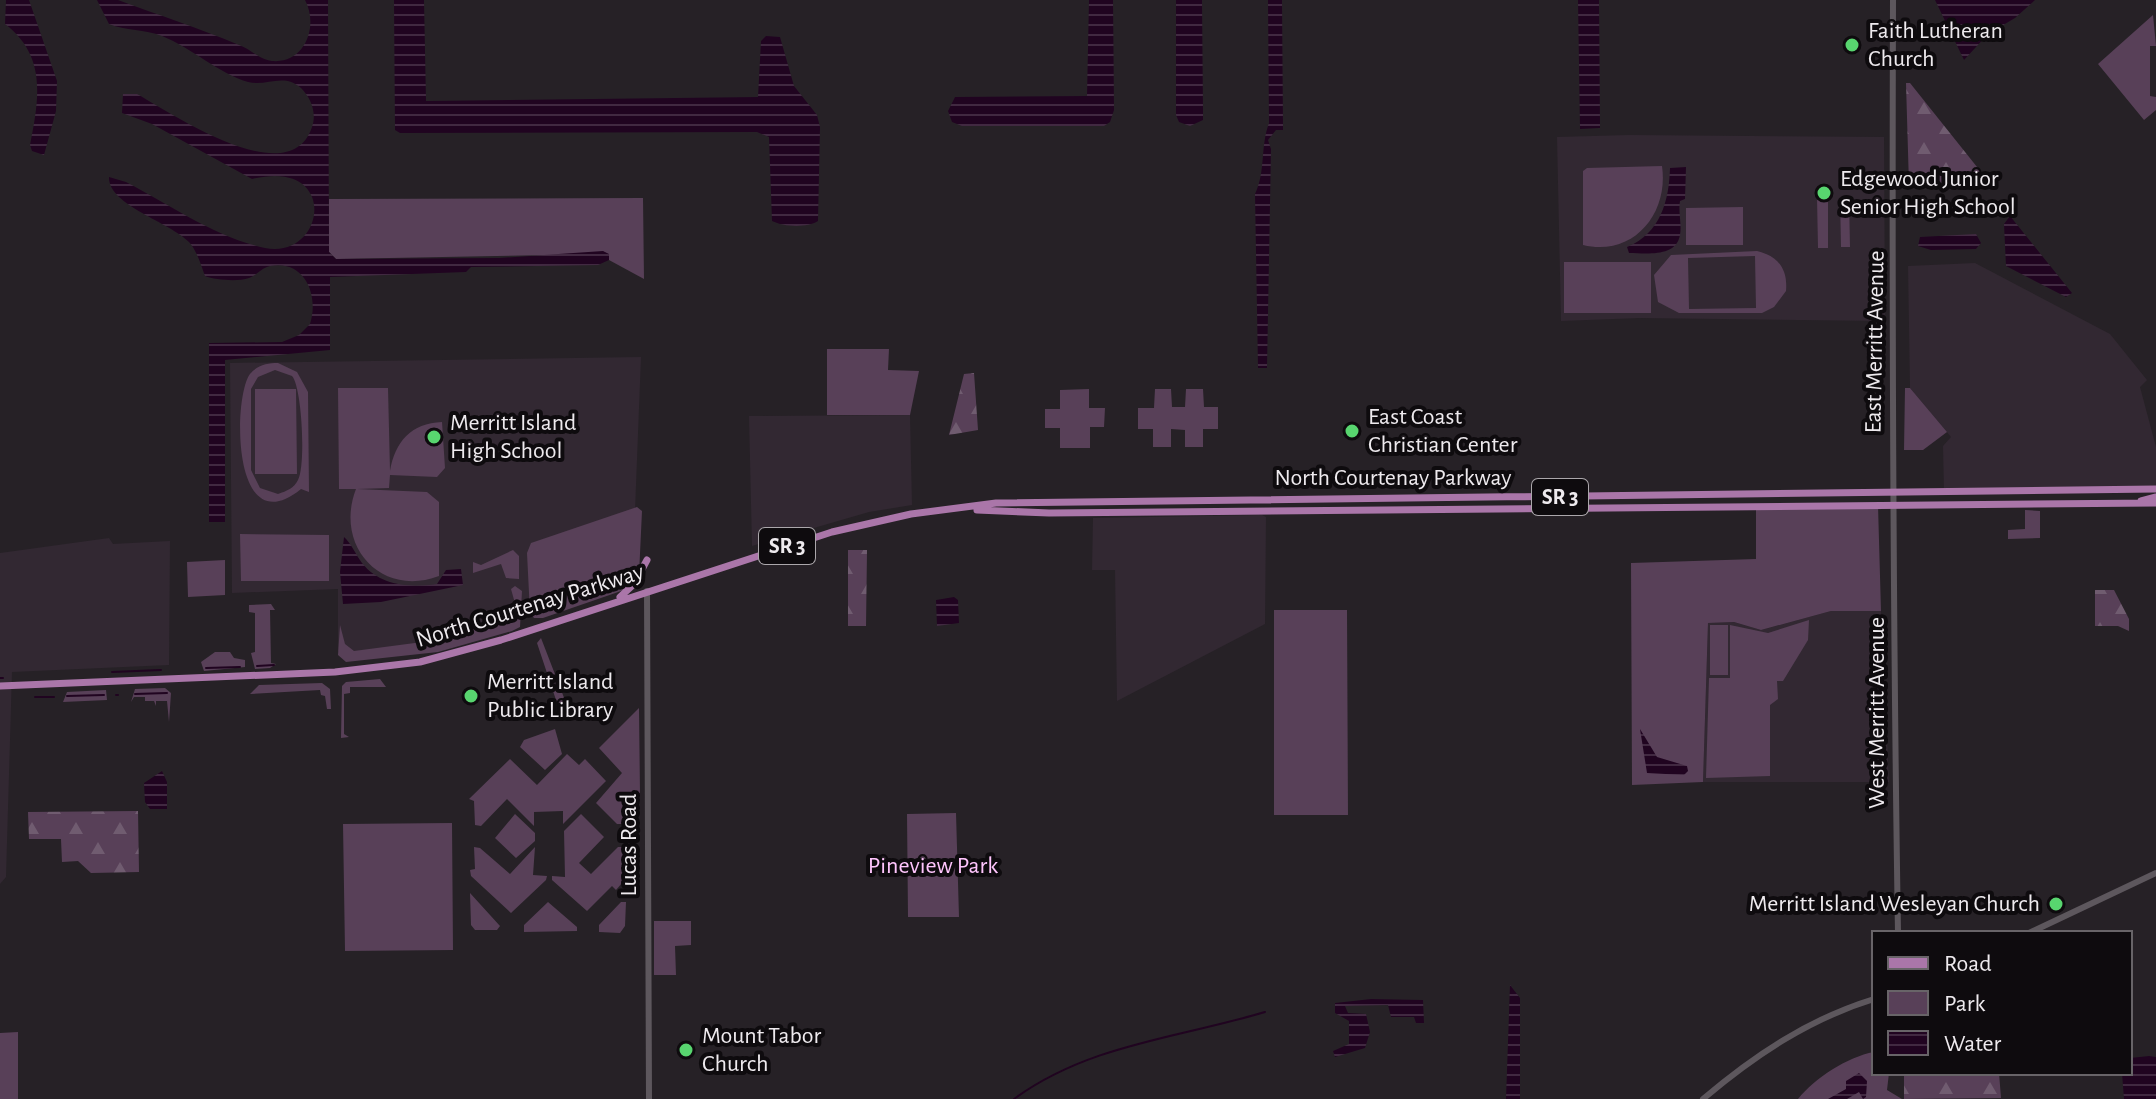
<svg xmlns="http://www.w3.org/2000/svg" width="2156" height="1099" viewBox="0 0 2156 1099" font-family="'Alegreya Sans',sans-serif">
  <defs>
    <pattern id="forest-firs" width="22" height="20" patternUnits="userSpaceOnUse" patternTransform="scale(2)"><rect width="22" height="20" fill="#584058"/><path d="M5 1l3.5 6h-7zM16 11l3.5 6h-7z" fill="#705c70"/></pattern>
    <pattern id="water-rules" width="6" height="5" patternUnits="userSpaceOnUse" patternTransform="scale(2)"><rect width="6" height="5" fill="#200420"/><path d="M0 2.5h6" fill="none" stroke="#412941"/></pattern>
  </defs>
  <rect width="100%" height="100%" fill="#262126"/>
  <path fill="#322832" d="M 1629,135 L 1884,137 L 1885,321 L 1640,318 L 1561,321 L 1557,137 Z
    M 1975,263 L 2110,334 L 2147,380 L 2140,387 L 2156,447 L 2156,488 L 1944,492 L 1943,446 L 1951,437 L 1910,388 L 1908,266 Z
    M 641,357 L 635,511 L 605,590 L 438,643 L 350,655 L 338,651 L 338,589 L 232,593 L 230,363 Z
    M 910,415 L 912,505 L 869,512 L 752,546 L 749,416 Z
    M 1262,515 L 1266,517 L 1265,624 L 1117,701 L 1115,570 L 1092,570 L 1093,518 Z
    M 109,538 L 113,544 L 170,541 L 169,665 L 12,672 L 6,877 L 0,884 L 0,553 Z
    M 1831,611 L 1881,611 L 1889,782 L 1703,782 L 1708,623 L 1734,622 L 1761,630 Z"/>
  <path fill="#584058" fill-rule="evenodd" d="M 2153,15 L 2156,46 L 2150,46 L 2150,96 L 2156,97 L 2156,110 L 2144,120 L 2098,64 Z
    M 1662,166 C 1669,214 1633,257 1583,245 L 1583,171 L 1587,168 Z
    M 1828,196 L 1828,248 L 1818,248 L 1817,197 Z
    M 1840,197 L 1849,197 L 1850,247 L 1841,247 Z
    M 643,198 L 644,279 L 609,260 L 609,254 L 336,259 L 329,252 L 329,199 Z
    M 1743,207 L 1743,245 L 1686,245 L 1686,208 Z
    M 1757,251 C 1778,256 1788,269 1786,291 L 1774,307 L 1762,313 L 1679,313 L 1658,302 L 1654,275 L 1671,255 ZM 1755,256 L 1756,308 L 1689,309 L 1688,258 Z
    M 1564,262 L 1651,262 L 1651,313 L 1564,313 Z
    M 827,349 L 889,349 L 888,370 L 919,371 L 910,415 L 827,415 Z
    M 278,363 L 297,372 L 308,392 L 309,492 L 301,489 C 231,546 233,396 250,374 C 257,365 268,363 278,363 ZM 275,370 L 292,376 C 302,387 306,465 298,480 C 294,488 287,491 278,494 L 260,488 L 251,470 L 251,389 L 258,377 Z
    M 338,388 L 388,388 L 390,471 C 395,442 411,423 442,422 L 445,468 L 437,477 L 390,475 L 389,488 L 357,489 L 427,492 L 439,502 L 439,576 C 381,598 334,546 356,489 L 339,489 Z
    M 1905,388 L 1910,388 L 1947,432 L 1923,450 L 1904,450 Z
    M 255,389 L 296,389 L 297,474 L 255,474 Z
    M 1089,389 L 1089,408 L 1105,408 L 1104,427 L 1090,427 L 1090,448 L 1060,448 L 1060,428 L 1045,428 L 1045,409 L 1060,409 L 1060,390 Z
    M 1155,389 L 1171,389 L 1172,407 L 1185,407 L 1186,389 L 1203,389 L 1204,407 L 1218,407 L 1218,429 L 1203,429 L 1203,447 L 1185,447 L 1185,430 L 1171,429 L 1171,447 L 1153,447 L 1153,429 L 1138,429 L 1138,408 L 1154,408 Z
    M 1878,505 L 1881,611 L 1831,611 L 1761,630 L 1734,622 L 1708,623 L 1703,782 L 1632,785 L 1631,563 L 1756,559 L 1756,506 Z
    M 637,507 L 642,511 L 639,575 L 624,590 L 543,618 L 534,618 L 530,613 L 527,553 L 531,543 Z
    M 2025,510 L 2040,511 L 2040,538 L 2008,539 L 2008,530 L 2025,529 Z
    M 240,534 L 329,535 L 329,581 L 241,581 Z
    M 513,550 L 519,556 L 519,579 L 506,578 L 501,564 L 473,573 L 473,562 L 481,565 Z
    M 225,560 L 225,595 L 188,597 L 187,562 Z
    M 515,586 L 522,591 L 520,627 L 512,631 L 438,652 L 346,662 L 338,655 L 340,625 L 345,644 L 354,651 L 430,641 L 511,618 L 518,614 L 511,589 Z
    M 271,604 L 275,610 L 270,610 L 271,663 L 276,664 L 270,668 L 255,669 L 251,653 L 255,652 L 255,613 L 249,612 L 249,605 Z
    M 1274,610 L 1347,610 L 1348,815 L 1274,815 Z
    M 1809,620 L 1808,640 L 1783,681 L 1777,681 L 1778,699 L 1770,705 L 1770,776 L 1706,778 L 1709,678 L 1730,678 L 1730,625 L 1768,633 Z
    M 1710,625 L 1728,625 L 1728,675 L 1710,675 Z
    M 541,638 L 568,708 L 566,713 L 560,712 L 537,643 Z
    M 215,652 L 230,652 L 234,658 L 245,660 L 245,667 L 204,671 L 201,662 Z
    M 380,679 L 386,687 L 350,687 L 350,693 L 344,694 L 344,734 L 349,737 L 341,738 L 342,686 L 346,682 Z
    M 322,683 L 330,689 L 331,709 L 327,709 L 325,696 L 321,695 L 320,690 L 250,694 L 259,685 Z
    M 165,688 L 171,693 L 169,722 L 167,701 L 156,701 L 156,706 L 154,701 L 145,701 L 145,697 L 134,697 L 131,702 L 135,689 Z
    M 106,690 L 107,700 L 63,702 L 67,692 Z
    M 639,708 L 640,793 L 622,793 L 623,824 L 617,824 L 596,803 L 622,773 L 599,748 Z
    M 555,729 L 562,754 L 545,770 L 520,747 L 524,740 Z
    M 567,754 L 579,765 L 585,759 L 606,781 L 563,824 L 563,811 L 534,812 L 534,826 L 507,799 L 481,826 L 475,825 L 474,801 L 469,799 L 510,759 L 537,785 Z
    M 956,813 L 959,917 L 908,917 L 907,814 Z
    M 515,814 L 535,833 L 535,841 L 516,858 L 495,838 Z
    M 581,814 L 604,837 L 579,863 L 591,874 L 618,847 L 624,847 L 622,883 L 616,890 L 612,886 L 587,911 L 552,880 L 552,876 L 565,877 L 564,831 Z
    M 452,823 L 453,950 L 345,951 L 343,824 Z
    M 474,847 L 480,848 L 510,874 L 535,847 L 533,875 L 547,876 L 546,880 L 511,913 L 471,876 L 470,870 L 475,869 Z
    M 470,893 L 500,926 L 497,930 L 475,930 L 471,925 Z
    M 548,902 L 577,927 L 577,931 L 524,932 L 524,925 Z
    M 621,902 L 626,902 L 625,926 L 620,933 L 599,932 L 599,925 Z
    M 654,921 L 691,921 L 691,945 L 675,946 L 676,975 L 654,975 Z
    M 18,1032 L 18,1099 L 0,1099 L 0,1033 Z
    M 1874,1052 L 1874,1073 L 1889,1073 L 1887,1090 L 1902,1099 L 1798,1099 C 1815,1078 1847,1057 1874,1052 Z"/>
  <path fill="url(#forest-firs)" d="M 1906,83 L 1910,83 L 1989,182 L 1909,185 Z
    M 974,373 L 978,430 L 949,435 L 964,374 Z
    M 848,550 L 867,550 L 866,626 L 848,626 Z
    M 2095,590 L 2114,590 L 2129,619 L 2129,631 L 2118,626 L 2095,626 Z
    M 138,811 L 139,872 L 91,873 L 78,861 L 62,862 L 61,839 L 29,839 L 28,812 Z
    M 1904,1073 L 1999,1073 L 2001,1098 L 1904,1099 Z"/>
  <path fill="url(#water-rules)" d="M 6,0 L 29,0 L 57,81 L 56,111 L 44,155 L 32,151 L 30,145 C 39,99 47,56 5,24 Z
    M 97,0 L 118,0 C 158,15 199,28 239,45 C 251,49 258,59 272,61 C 305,64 319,26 305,0 L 328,0 L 329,252 L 336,259 L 499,258 L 603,251 L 609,254 L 609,260 L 598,265 L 471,267 L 466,272 L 330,277 L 330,350 L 225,360 L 225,522 L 209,522 L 209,343 L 282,342 L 299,335 L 310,324 C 319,297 306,259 270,266 C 261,268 256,276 249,278 C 238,282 215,280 205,276 C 201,265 197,251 189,242 C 170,222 108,205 109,177 L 126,182 C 172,206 215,237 265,248 C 326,260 340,157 252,179 L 152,124 L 122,113 L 123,94 L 137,94 C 173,114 290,194 312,127 C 317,113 311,98 301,88 C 283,72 267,87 248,82 C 218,73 192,48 162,36 C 145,29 125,31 109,24 Z
    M 394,0 L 424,0 L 426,101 L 758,97 L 761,41 L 766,36 L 780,37 L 794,86 L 817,115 L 820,127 L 818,221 C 807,228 784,227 772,221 L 769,137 L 757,132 L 400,133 L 395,130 Z
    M 1089,0 L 1113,0 L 1114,110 L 1110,122 L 1104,126 L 962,126 L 952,122 L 948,111 L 955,97 L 1087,96 Z
    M 1176,0 L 1202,0 L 1203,113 L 1203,120 L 1190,126 L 1179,122 L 1176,115 Z
    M 1268,0 L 1282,0 L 1283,130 L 1276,130 L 1268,140 L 1271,149 L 1267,368 L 1258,368 L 1255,194 C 1266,171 1260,147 1269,123 Z
    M 1578,0 L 1599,0 L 1600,128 L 1580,129 Z
    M 1935,0 L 2035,0 L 2015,18 L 1988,34 L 1964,60 Z
    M 1686,167 L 1685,199 L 1680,201 C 1678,212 1682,224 1680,235 C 1676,258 1645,253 1629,253 L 1627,247 C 1661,233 1669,200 1670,168 Z
    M 2010,216 L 2072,293 L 2066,297 L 2006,266 L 2004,224 Z
    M 1976,234 L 1981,243 L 1976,249 L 1931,250 L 1918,246 L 1920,237 Z
    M 344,537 C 351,543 356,555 362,563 C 380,586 410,588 437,584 L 446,570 L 461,569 L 463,585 L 381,602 L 343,604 L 340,572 Z
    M 954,597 L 958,600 L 959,623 L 937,626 L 936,600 Z
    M 1640,729 L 1657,757 L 1687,766 L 1688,771 L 1684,775 L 1647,773 Z
    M 162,771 L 167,782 L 167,809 L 150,809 L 145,802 L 144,783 Z
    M 1510,985 L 1520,998 L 1520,1099 L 1506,1099 Z
    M 1371,999 L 1423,1000 L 1424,1023 L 1416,1023 L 1414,1017 L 1391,1017 L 1388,1005 L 1345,1006 L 1348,1013 L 1366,1014 L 1370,1032 L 1365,1048 L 1335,1057 L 1333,1051 L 1349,1044 L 1349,1021 L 1335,1013 L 1335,1003 Z
    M 2149,1056 L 2156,1057 L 2156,1099 L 2124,1099 L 2122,1073 L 2130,1073 L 2130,1058 Z
    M 1859,1073 L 1867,1081 L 1866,1097 L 1863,1099 L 1859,1092 L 1847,1099 L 1828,1099 L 1846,1089 L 1846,1081 Z"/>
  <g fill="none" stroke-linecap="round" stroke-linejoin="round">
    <path stroke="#200420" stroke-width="2" d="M 257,666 L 274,665
      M 206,668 L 240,667
      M 112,672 L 161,670
      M 0,678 L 3,678
      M 135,694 L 167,693
      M 116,695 L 118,695
      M 67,696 L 104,695
      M 35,697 L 54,697
      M 1014,1099 C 1089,1044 1179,1038 1265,1012"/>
    <path stroke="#5d575d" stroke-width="6" d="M 1893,0 C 1892,311 1893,622 1898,933
      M 647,591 L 649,1099
      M 2029,933 L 2156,873
      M 1703,1099 C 1755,1055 1809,1019 1874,999"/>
    <path stroke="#aa76a9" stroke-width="7" d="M 2141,501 L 2156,497
      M 977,510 L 1049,513 L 2156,503
      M 620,597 L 634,584 L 647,560
      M 0,686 L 335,672 L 420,662 L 501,640 L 832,532 L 911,514 L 996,503 L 2156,489"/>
  </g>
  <g fill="#58d56f" stroke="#0e0b0e" stroke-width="3">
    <circle cx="1852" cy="45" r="8"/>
    <circle cx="1824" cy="193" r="8"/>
    <circle cx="1352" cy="431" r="8"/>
    <circle cx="434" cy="437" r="8"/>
    <circle cx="471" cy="696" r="8"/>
    <circle cx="2056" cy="904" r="8"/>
    <circle cx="686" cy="1050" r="8"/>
  </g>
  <g text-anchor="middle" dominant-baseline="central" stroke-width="8" stroke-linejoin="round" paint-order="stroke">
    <g fill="#0e0b0e" stroke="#aba7ab" stroke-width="2">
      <rect x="1532" y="479" width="56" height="36" rx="6"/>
      <rect x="759" y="528" width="56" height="36" rx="6"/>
    </g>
    <g font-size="22" font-weight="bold" fill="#eeeaee">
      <text x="1560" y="497">SR 3</text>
      <text x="787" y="546">SR 3</text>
    </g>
    <g font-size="24" fill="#eeeaee" stroke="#0e0b0e" text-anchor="start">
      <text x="1868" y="31">Faith Lutheran<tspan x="1868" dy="28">Church</tspan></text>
      <text x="1840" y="179">Edgewood Junior<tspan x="1840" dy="28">Senior High School</tspan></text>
      <text x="1368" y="417">East Coast<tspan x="1368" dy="28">Christian Center</tspan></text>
      <text x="450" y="423">Merritt Island<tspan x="450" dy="28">High School</tspan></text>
      <text x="487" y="682">Merritt Island<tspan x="487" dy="28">Public Library</tspan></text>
      <text x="2040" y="904" text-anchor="end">Merritt Island Wesleyan Church</text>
      <text x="702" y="1036">Mount Tabor<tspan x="702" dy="28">Church</tspan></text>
    </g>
    <g font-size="24" fill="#eeeaee" stroke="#0e0b0e">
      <text transform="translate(1875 342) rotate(-89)">East Merritt Avenue</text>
      <text x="1393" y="478">North Courtenay Parkway</text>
      <text transform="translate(530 606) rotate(-17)">North Courtenay Parkway</text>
      <text transform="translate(1877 713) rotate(-90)">West Merritt Avenue</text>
      <text transform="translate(629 845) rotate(-90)">Lucas Road</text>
    </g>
    <g font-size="24" fill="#ffc5fd" stroke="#0e0b0e">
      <text x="933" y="866">Pineview Park</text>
    </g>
  </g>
  <rect x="1872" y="931" width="260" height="144" fill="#0e0b0e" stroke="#686468" stroke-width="2"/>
  <rect x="1888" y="957" width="40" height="12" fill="#aa76a9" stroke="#686468" stroke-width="2"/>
  <text x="1944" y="971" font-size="24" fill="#eeeaee">Road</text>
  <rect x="1888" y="991" width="40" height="24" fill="#584058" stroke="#686468" stroke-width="2"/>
  <text x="1944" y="1011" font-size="24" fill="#eeeaee">Park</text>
  <rect x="1888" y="1031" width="40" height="24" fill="url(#water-rules)" stroke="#686468" stroke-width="2"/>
  <text x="1944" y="1051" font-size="24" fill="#eeeaee">Water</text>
</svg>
